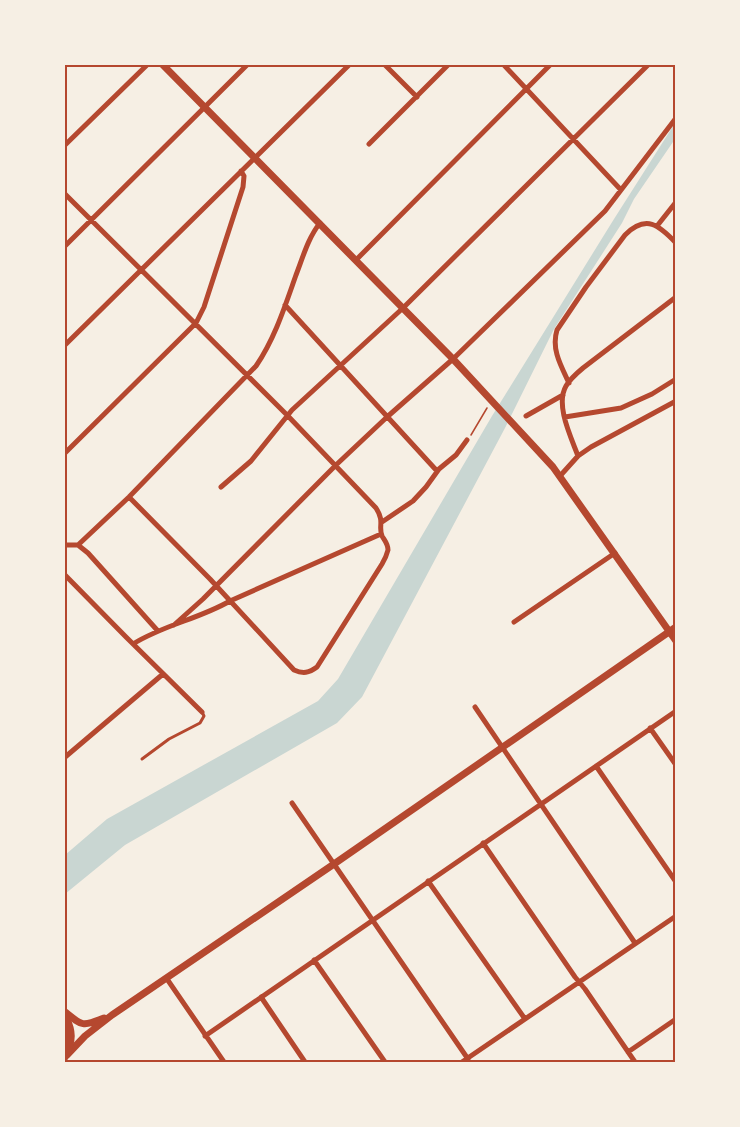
<svg xmlns="http://www.w3.org/2000/svg" width="740" height="1127" viewBox="0 0 740 1127" font-family="Overpass,sans-serif">
  <rect width="100%" height="100%" fill="#f6efe4"/>
  <path fill="#c9d6d2" d="M 675,123 L 675,139 L 634,199 L 622,223 L 554,329 L 505,428 L 362,697 L 337,723 L 125,845 L 65,894 L 65,855 L 107,819 L 318,701 L 338,679 L 492,416 L 614,219 Z"/>
  <g fill="none" stroke-linecap="round" stroke-linejoin="round">
    <path stroke="#b5482f" stroke-width="1.5" d="M 471,435 L 487,408"/>
    <path stroke="#b5482f" stroke-width="3" d="M 142,759 L 169,739 L 200,723 L 204,716 L 202,712"/>
    <path stroke="#b5482f" stroke-width="5" d="M 384,64 L 417,97
      M 503,64 L 621,190
      M 369,144 L 449,64
      M 64,146 L 148,64
      M 64,193 L 287,415 L 376,508 C 385,522 378,526 382,536 C 385,541 388,544 388,550 C 387,554 385,559 382,564 L 317,667 C 309,673 303,674 294,670 L 210,579 L 129,497
      M 657,226 L 676,202
      M 64,247 L 248,64
      M 356,260 L 551,64
      M 285,305 L 437,471
      M 64,346 L 350,64
      M 569,383 C 561,366 551,349 557,330 L 586,287 L 625,235 C 646,214 659,225 676,243
      M 526,416 L 563,395
      M 565,417 L 621,408 L 652,394 L 676,379
      M 64,454 L 196,323 L 204,307 L 243,187 L 244,176 L 241,171
      M 578,456 C 571,437 555,405 566,386 C 570,379 577,373 583,368 L 676,297
      M 560,476 L 578,456 L 591,447 L 676,401
      M 221,487 L 251,461 L 292,410 L 403,308 L 649,64
      M 382,522 L 413,501 L 426,487 L 439,469 L 456,455 L 467,440
      M 64,545 L 78,545 L 129,497 L 256,366 C 275,338 285,306 296,275 C 303,257 308,238 320,223
      M 78,545 L 88,553 L 157,630
      M 64,574 L 126,637 L 202,712
      M 514,622 L 615,553
      M 174,625 L 203,599 L 336,465 L 387,417 L 453,359 L 605,211 L 676,118
      M 133,644 C 163,625 199,619 230,601 L 381,534
      M 475,707 L 635,943
      M 650,728 L 676,765
      M 64,758 L 163,674
      M 596,766 L 676,882
      M 292,803 L 468,1059
      M 483,843 L 575,977 L 585,989 L 635,1062
      M 428,881 L 525,1019
      M 314,960 L 385,1062
      M 167,979 L 224,1062
      M 261,997 L 305,1062
      M 205,1036 L 676,711
      M 628,1052 L 676,1019
      M 462,1062 L 676,916"/>
    <path stroke="#b5482f" stroke-width="7" d="M 162,64 L 453,359 L 553,467 L 676,641
      M 64,1011 C 82,1026 82,1027 104,1018
      M 67,1055 L 85,1036 L 112,1015 L 334,864 L 676,627"/>
    <path stroke="#b5482f" stroke-width="8" d="M 64,1014 C 73,1031 73,1041 64,1058"/>
  </g>
  <rect width="740" height="1127" fill="none" stroke="#f6efe4" stroke-width="132"/>
  <rect x="66" y="66" width="608" height="995" fill="none" stroke="#b5482f" stroke-width="2"/>
</svg>
